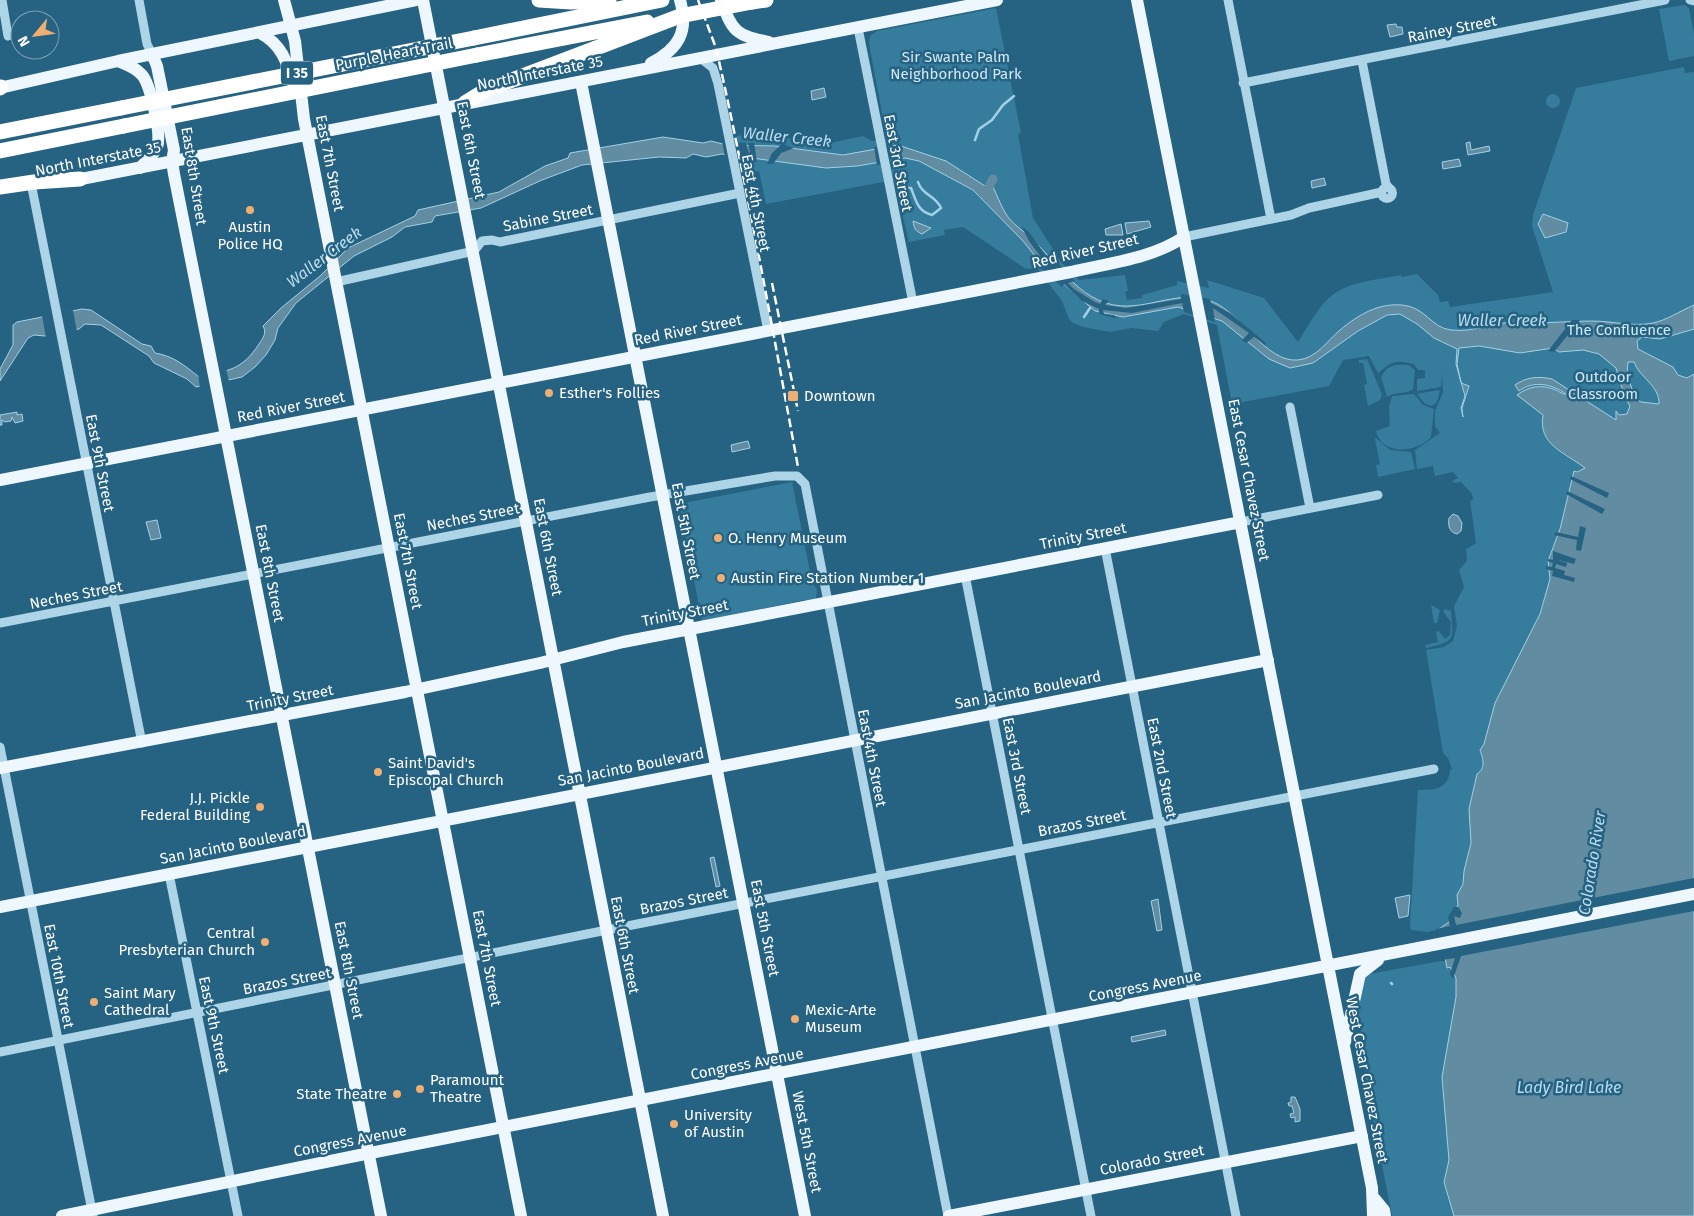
<svg xmlns="http://www.w3.org/2000/svg" width="1694" height="1216" viewBox="0 0 1694 1216" font-family="'Fira Sans',sans-serif">
  <rect width="100%" height="100%" fill="#266281"/>
  <path fill="#367c9d" d="M 1684,5 L 1689,8 L 1694,34 L 1694,56 L 1669,61 L 1659,9 Z
    M 996,8 L 1021,133 L 1018,134 L 1033,218 L 1062,263 L 1079,280 L 1125,275 L 1128,291 L 1125,292 L 1127,300 L 1142,298 L 1142,295 L 1177,285 L 1177,281 L 1209,288 L 1207,280 L 1264,298 L 1298,342 C 1307,328 1317,308 1330,297 C 1348,281 1378,280 1401,275 L 1402,277 L 1417,274 L 1438,295 L 1440,302 L 1448,301 L 1450,307 L 1553,292 L 1532,226 L 1533,215 L 1576,88 L 1684,67 L 1685,73 L 1694,72 L 1694,410 L 1619,424 L 1563,392 L 1567,395 L 1543,413 C 1538,445 1562,453 1585,468 L 1574,472 L 1560,529 L 1548,561 L 1550,579 L 1540,614 L 1495,703 L 1484,744 L 1480,750 L 1484,763 L 1475,781 L 1469,809 L 1471,843 L 1464,871 L 1463,884 L 1457,895 L 1458,905 L 1451,926 L 1428,932 L 1411,930 L 1410,924 L 1418,790 C 1434,790 1448,790 1450,770 L 1452,769 L 1448,758 L 1443,753 L 1426,650 L 1444,647 L 1453,641 L 1457,626 L 1454,606 L 1464,587 L 1459,570 L 1467,561 L 1466,549 L 1476,543 L 1470,501 L 1473,500 L 1472,494 L 1461,482 L 1455,483 L 1452,481 L 1458,478 L 1453,472 L 1435,476 L 1433,466 L 1417,469 L 1415,450 L 1440,433 L 1435,426 L 1435,411 L 1443,392 L 1442,373 L 1441,387 L 1417,391 L 1417,379 L 1425,378 L 1425,370 L 1418,370 L 1414,364 C 1395,359 1391,362 1378,373 L 1369,356 L 1343,360 L 1329,386 L 1232,404 L 1217,325 L 1184,314 L 1164,322 L 1158,331 L 1132,328 L 1110,332 L 1083,327 L 1073,323 L 1069,319 L 1062,301 L 1037,268 L 1026,269 L 963,227 L 944,230 L 945,235 L 909,242 L 894,180 L 766,204 L 759,171 L 753,172 L 751,162 L 742,164 L 737,136 L 751,134 L 814,141 L 824,140 L 825,144 L 863,136 L 872,141 L 887,139 L 869,44 L 870,36 L 877,31 Z
    M1546 101a7 7 0 1 1 14 0a7 7 0 1 1-14 0Z
    M 1367,359 L 1382,394 L 1380,400 L 1368,406 L 1364,385 L 1367,384 L 1363,363 L 1359,363 L 1359,360 Z
    M 1408,365 L 1415,370 L 1413,389 C 1406,395 1395,391 1387,397 L 1381,377 C 1387,365 1395,364 1408,365 Z
    M 1438,390 L 1440,391 L 1437,402 L 1432,406 L 1425,404 L 1417,394 Z
    M 1414,394 L 1423,405 L 1434,409 L 1431,437 C 1418,452 1382,457 1376,431 L 1390,426 L 1389,407 L 1392,396 Z
    M 1376,438 L 1390,450 L 1411,452 L 1415,469 L 1378,477 L 1376,465 L 1380,464 L 1375,439 Z
    M 792,482 L 812,581 L 817,590 L 816,599 L 810,602 L 804,600 L 702,621 L 679,504 Z
    M 1431,605 L 1440,610 L 1437,623 L 1434,623 Z
    M 1444,609 L 1451,611 C 1453,639 1457,641 1426,648 L 1425,645 L 1438,642 L 1436,632 L 1439,631 L 1445,639 L 1450,635 L 1451,622 L 1444,613 Z
    M 1441,961 L 1448,962 L 1456,978 L 1456,997 L 1442,1077 L 1449,1160 L 1444,1182 L 1454,1216 L 1392,1216 L 1366,1084 L 1358,1006 L 1365,976 L 1369,974 Z"/>
  <path fill="#628ca1" stroke="#a2d1e7" fill-rule="evenodd" d="M 1396,24 L 1397,27 L 1402,27 L 1403,34 L 1390,37 L 1387,25 Z
    M 824,88 L 826,97 L 812,100 L 811,91 Z
    M 663,137 L 703,143 L 711,141 L 727,145 L 775,146 L 843,155 L 898,145 L 946,161 L 985,186 L 992,185 C 997,194 1000,205 1006,214 C 1012,224 1024,231 1032,239 C 1061,266 1083,308 1129,306 C 1158,305 1183,290 1213,302 C 1241,313 1266,363 1298,360 C 1317,358 1327,341 1340,330 C 1358,315 1378,303 1402,305 C 1426,307 1431,328 1451,330 C 1473,333 1497,321 1520,322 C 1544,324 1568,321 1592,321 C 1611,321 1635,327 1653,323 C 1667,320 1680,311 1694,305 L 1694,329 L 1660,339 L 1642,337 L 1637,341 L 1638,349 L 1673,367 L 1678,375 L 1687,378 L 1694,374 L 1694,1216 L 1454,1216 L 1444,1182 L 1449,1160 L 1442,1077 L 1456,997 L 1456,978 L 1450,967 L 1447,968 L 1439,929 L 1449,922 L 1458,905 L 1457,895 L 1463,884 L 1464,871 L 1471,843 L 1469,809 L 1477,774 C 1486,768 1483,759 1480,750 L 1484,744 L 1495,703 L 1540,614 L 1550,579 L 1548,561 L 1560,529 L 1574,471 L 1577,472 L 1585,468 C 1564,452 1538,445 1543,415 L 1517,395 C 1529,386 1542,384 1556,390 C 1560,392 1562,394 1566,394 C 1552,384 1534,380 1519,391 L 1515,385 C 1526,377 1539,376 1552,379 L 1616,420 L 1616,411 L 1619,415 L 1627,414 L 1630,406 L 1625,398 L 1616,368 L 1599,354 L 1583,350 L 1559,352 L 1553,348 L 1520,353 L 1479,346 L 1459,348 L 1457,364 L 1461,383 L 1469,386 L 1462,408 L 1463,417 L 1461,408 L 1465,396 L 1456,364 L 1457,349 L 1434,338 L 1417,324 L 1400,314 L 1387,315 L 1358,331 L 1313,363 L 1290,368 L 1269,359 L 1222,321 L 1178,307 L 1123,317 L 1095,311 L 1043,266 L 1023,241 L 973,190 L 919,161 L 905,158 L 857,166 L 826,168 L 722,154 L 706,157 L 693,154 L 686,158 L 659,157 L 582,165 L 542,180 L 481,208 L 435,216 L 432,222 L 405,227 L 392,237 L 354,256 L 296,303 L 278,328 L 275,340 L 266,355 L 255,367 L 242,377 L 196,387 L 187,379 L 154,363 L 149,356 L 101,325 L 85,324 L 79,329 L 45,336 L 34,335 L 28,338 L 0,381 L 0,369 L 13,345 L 13,325 L 17,322 L 82,309 L 91,310 L 142,344 L 151,346 L 155,353 C 174,356 185,366 199,377 C 229,370 241,371 259,344 C 263,338 267,333 263,326 L 281,308 L 320,276 L 348,248 L 415,216 L 418,210 L 499,192 L 545,166 L 568,158 L 570,153 ZM 1628,362 L 1634,362 C 1639,377 1660,386 1659,404 L 1641,402 L 1635,398 L 1627,374 Z
    M 1470,142 L 1471,150 L 1489,146 L 1490,151 L 1468,155 L 1466,143 Z
    M 1459,159 L 1461,166 L 1443,169 L 1442,162 Z
    M 1324,178 L 1326,185 L 1312,188 L 1311,181 Z
    M 1543,214 L 1568,223 L 1566,232 L 1545,238 L 1538,224 Z
    M 913,221 L 931,228 L 922,234 C 915,231 914,228 913,221 Z
    M 1149,221 L 1151,227 L 1127,234 L 1125,223 Z
    M 1121,224 L 1123,235 L 1106,235 L 1105,229 Z
    M 17,412 L 17,415 L 22,414 L 23,421 L 15,423 L 12,417 L 11,421 L 5,422 L 2,420 L 2,425 L 0,425 L 0,415 Z
    M 748,441 L 750,448 L 732,452 L 731,445 Z
    M 1453,514 L 1458,516 L 1462,523 L 1461,531 L 1457,534 C 1449,532 1448,526 1449,518 Z
    M 157,520 L 161,538 L 151,540 L 146,522 Z
    M 714,857 L 720,886 L 716,887 L 710,858 Z
    M 1410,895 L 1408,916 L 1399,918 L 1395,898 Z
    M 1158,899 L 1162,930 L 1157,931 L 1151,901 Z
    M 1165,1030 L 1166,1035 L 1132,1042 L 1131,1037 Z
    M 1291,1097 L 1295,1097 L 1300,1109 L 1300,1121 L 1295,1122 L 1295,1117 L 1291,1118 L 1290,1114 L 1294,1113 L 1292,1106 L 1289,1106 L 1288,1103 L 1291,1102 Z"/>
  <path fill="#266281" d="M 722,141 L 746,143 L 751,161 L 725,157 Z
    M 748,143 L 754,143 L 757,162 L 752,161 Z
    M 782,144 L 794,148 L 781,153 L 773,164 L 767,164 L 772,153 Z
    M 888,144 L 891,163 L 877,165 L 874,147 Z
    M 1021,226 L 1029,232 L 1052,264 L 1058,263 L 1075,281 L 1068,283 L 1074,289 L 1095,302 L 1100,304 L 1103,299 L 1109,301 L 1105,305 L 1126,308 L 1181,299 L 1181,294 L 1210,299 L 1211,303 L 1230,313 L 1266,343 L 1265,345 L 1254,337 L 1246,343 L 1242,340 L 1249,333 L 1213,308 L 1215,322 L 1184,312 L 1182,303 L 1132,313 L 1103,310 L 1104,314 L 1114,315 L 1118,319 L 1099,314 L 1099,309 L 1082,301 L 1064,284 L 1062,287 L 1040,267 L 1047,265 L 1029,241 Z
    M 73,310 L 77,332 L 46,338 L 42,315 Z
    M 1572,320 L 1580,320 L 1554,352 L 1548,351 Z
    M 226,368 L 229,382 L 200,389 L 198,373 L 199,375 Z
    M 1571,476 L 1609,493 L 1607,498 L 1570,479 Z
    M 1567,491 L 1605,509 L 1602,514 L 1566,494 Z
    M 1580,526 L 1586,528 L 1581,551 L 1576,550 L 1577,540 L 1554,535 L 1556,532 L 1578,537 Z
    M 1553,551 L 1576,559 L 1574,564 L 1555,559 L 1567,563 L 1566,567 L 1556,564 L 1555,568 L 1565,571 L 1564,575 L 1575,578 L 1574,582 L 1552,576 L 1553,571 L 1546,569 L 1546,566 L 1552,567 L 1553,563 L 1547,561 L 1548,559 L 1553,560 Z
    M 1694,878 L 1694,911 L 1461,956 L 1453,979 L 1450,974 L 1455,958 L 1442,960 L 1436,929 L 1450,926 L 1448,917 L 1454,907 L 1458,907 L 1462,913 L 1460,918 L 1454,916 L 1456,925 Z"/>
  <g fill="none" stroke-linecap="round" stroke-linejoin="round">
    <path stroke="#a2d1e7" stroke-width="2.5" d="M 975,140 L 979,129 L 992,120 L 1003,105 L 1014,96
      M 907,188 L 911,188 C 916,200 917,211 932,215 L 941,208 C 936,196 922,195 918,182
      M 1084,317 L 1090,308
      M 1391,983 L 1392,984"/>
    <path stroke="#628ca1" stroke-width="9" d="M 985,194 L 993,179"/>
    <path stroke="#add4e7" stroke-width="9" d="M 2,0 L 8,36
      M 139,0 L 147,44 L 152,54
      M 1228,0 L 1271,219
      M 1690,0 L 1694,1
      M 858,28 L 913,303
      M 700,58 L 713,68 L 718,84 L 768,331
      M 1362,61 L 1386,184 L 1389,188
      M 1243,83 L 1665,0
      M1381.5 193a5.5 5.5 0 1 1 11 0a5.5 5.5 0 1 1-11 0Z
      M 32,188 L 142,743
      M 1184,237 L 1291,215 L 1309,208 L 1382,192
      M 336,282 L 474,251 L 482,241 L 492,240 L 500,242 L 740,193
      M 1290,407 L 1310,508
      M 1241,522 L 1378,495
      M 1105,548 L 1236,1216
      M 965,575 L 1091,1216
      M 0,623 L 650,497 L 775,476 L 797,476 L 805,484 L 948,1216
      M 0,747 L 93,1216
      M 169,874 L 238,1216
      M 0,1052 L 622,927 L 1434,769"/>
    <path stroke="#eef7fd" stroke-width="12" d="M 284,0 L 295,41 L 304,119 L 521,1216
      M 423,0 L 663,1216
      M 721,0 C 733,33 736,35 769,42
      M 1137,0 L 1372,1188 L 1373,1216
      M 260,33 C 281,44 287,61 293,83
      M 152,54 L 157,66 L 174,150 L 172,161 L 174,174 L 381,1216
      M 118,61 C 127,65 135,67 142,75 C 150,84 162,134 157,147 C 154,155 146,161 140,168
      M 651,63 C 679,49 689,31 680,0
      M 581,82 L 805,1216
      M 0,88 L 118,61 L 416,0
      M 71,181 L 997,0
      M 0,480 L 1071,272 C 1109,263 1151,259 1184,237
      M 0,768 L 405,692 L 540,663 L 623,642 L 1241,522
      M 0,907 L 1268,660
      M 1345,1042 L 1360,974 L 1378,960
      M 1374,1198 L 1384,1210 L 1385,1216
      M 62,1216 L 355,1156 L 1694,894
      M 949,1216 L 1362,1136"/>
    <path stroke="#fff" stroke-width="15" d="M 539,0 L 571,2 L 609,0
      M 752,2 L 766,0
      M 474,38 L 662,0
      M 477,55 L 647,22
      M 0,88 L 1,87
      M 465,103 L 486,90 L 680,16
      M 0,132 L 121,108
      M 0,151 L 124,126
      M 0,187 L 34,182 L 80,179"/>
    <path stroke="#fff" stroke-width="2.5" stroke-dasharray="9 4" stroke-linecap="butt" d="M 698,0 L 716,48 L 723,79 C 751,208 774,337 798,467
      M 772,283 L 798,411"/>
    <path stroke="#fff" stroke-width="15" d="M 680,16 L 752,2
      M 121,108 L 474,38
      M 124,126 L 477,55"/>
  </g>
  <g fill="#f0af72" stroke="#266281" stroke-width="2">
    <circle cx="250" cy="210" r="5"/>
    <circle cx="549" cy="393" r="5"/>
    <rect x="787" y="390" width="12" height="12" rx="2.5"/>
    <circle cx="718" cy="538" r="5"/>
    <circle cx="721" cy="578" r="5"/>
    <circle cx="378" cy="772" r="5"/>
    <circle cx="260" cy="807" r="5"/>
    <circle cx="265" cy="942" r="5"/>
    <circle cx="94" cy="1002" r="5"/>
    <circle cx="795" cy="1019" r="5"/>
    <circle cx="420" cy="1089" r="5"/>
    <circle cx="397" cy="1094" r="5"/>
    <circle cx="674" cy="1124" r="5"/>
  </g>
  <g text-anchor="middle" dominant-baseline="central" stroke-width="5" stroke-linejoin="round" paint-order="stroke">
    <rect fill="#266281" stroke="#bed0d9" stroke-width="1" x="281" y="61.5" width="32" height="23" rx="4"/>
    <g font-size="14" font-weight="bold" fill="#fff">
      <text x="297" y="73">I 35</text>
    </g>
    <g font-size="15" fill="#fff" stroke="#266281">
      <text transform="translate(1452 29) rotate(-11)">Rainey Street</text>
      <text transform="translate(394 54) rotate(-11)">Purple Heart Trail</text>
      <text transform="translate(540 73) rotate(-11)">North Interstate 35</text>
      <text transform="translate(471 150) rotate(79)">East 6th Street</text>
      <text transform="translate(98 159) rotate(-11)">North Interstate 35</text>
      <text transform="translate(330 163) rotate(79)">East 7th Street</text>
      <text transform="translate(898 163) rotate(79)">East 3rd Street</text>
      <text transform="translate(194 176) rotate(81)">East 8th Street</text>
      <text transform="translate(756 203) rotate(79)">East 4th Street</text>
      <text transform="translate(548 218) rotate(-11)">Sabine Street</text>
      <text transform="translate(1085 251) rotate(-13)">Red River Street</text>
      <text transform="translate(688 330) rotate(-11)">Red River Street</text>
      <text transform="translate(291 407) rotate(-11)">Red River Street</text>
      <text transform="translate(100 463) rotate(79)">East 9th Street</text>
      <text transform="translate(1249 480) rotate(79)">East Cesar Chavez Street</text>
      <text transform="translate(473 517) rotate(-11)">Neches Street</text>
      <text transform="translate(686 531) rotate(79)">East 5th Street</text>
      <text transform="translate(1083 536) rotate(-11)">Trinity Street</text>
      <text transform="translate(548 547) rotate(79)">East 6th Street</text>
      <text transform="translate(408 561) rotate(79)">East 7th Street</text>
      <text transform="translate(270 573) rotate(79)">East 8th Street</text>
      <text transform="translate(76 595) rotate(-11)">Neches Street</text>
      <text transform="translate(685 613) rotate(-11)">Trinity Street</text>
      <text transform="translate(1028 690) rotate(-11)">San Jacinto Boulevard</text>
      <text transform="translate(290 698) rotate(-11)">Trinity Street</text>
      <text transform="translate(872 758) rotate(79)">East 4th Street</text>
      <text transform="translate(1017 766) rotate(79)">East 3rd Street</text>
      <text transform="translate(631 767) rotate(-11)">San Jacinto Boulevard</text>
      <text transform="translate(1162 768) rotate(79)">East 2nd Street</text>
      <text transform="translate(1082 823) rotate(-11)">Brazos Street</text>
      <text transform="translate(233 845) rotate(-11)">San Jacinto Boulevard</text>
      <text transform="translate(684 901) rotate(-11)">Brazos Street</text>
      <text transform="translate(765 928) rotate(79)">East 5th Street</text>
      <text transform="translate(625 945) rotate(79)">East 6th Street</text>
      <text transform="translate(487 958) rotate(79)">East 7th Street</text>
      <text transform="translate(349 970) rotate(79)">East 8th Street</text>
      <text transform="translate(59 976) rotate(79)">East 10th Street</text>
      <text transform="translate(287 981) rotate(-11)">Brazos Street</text>
      <text transform="translate(1145 986) rotate(-11)">Congress Avenue</text>
      <text transform="translate(214 1025) rotate(78)">East 9th Street</text>
      <text transform="translate(747 1064) rotate(-11)">Congress Avenue</text>
      <text transform="translate(1367 1080) rotate(79)">West Cesar Chavez Street</text>
      <text transform="translate(350 1141) rotate(-11)">Congress Avenue</text>
      <text transform="translate(807 1142) rotate(79)">West 5th Street</text>
      <text transform="translate(1152 1160) rotate(-11)">Colorado Street</text>
    </g>
    <g font-size="15" fill="#d0e9f5" stroke="#266281">
      <text x="956" y="57">Sir Swante Palm<tspan x="956" dy="17">Neighborhood Park</tspan></text>
      <text x="1619" y="330">The Confluence</text>
      <text x="1603" y="377">Outdoor<tspan x="1603" dy="17">Classroom</tspan></text>
    </g>
    <g font-size="15" fill="#fff" stroke="#266281" text-anchor="start">
      <text x="250" y="227" text-anchor="middle">Austin<tspan x="250" dy="17">Police HQ</tspan></text>
      <text x="559" y="393">Esther's Follies</text>
      <text x="804" y="396">Downtown</text>
      <text x="728" y="538">O. Henry Museum</text>
      <text x="731" y="578">Austin Fire Station Number 1</text>
      <text x="388" y="763">Saint David's<tspan x="388" dy="17">Episcopal Church</tspan></text>
      <text x="250" y="798" text-anchor="end">J.J. Pickle<tspan x="250" dy="17">Federal Building</tspan></text>
      <text x="255" y="933" text-anchor="end">Central<tspan x="255" dy="17">Presbyterian Church</tspan></text>
      <text x="104" y="993">Saint Mary<tspan x="104" dy="17">Cathedral</tspan></text>
      <text x="805" y="1010">Mexic-Arte<tspan x="805" dy="17">Museum</tspan></text>
      <text x="430" y="1080">Paramount<tspan x="430" dy="17">Theatre</tspan></text>
      <text x="387" y="1094" text-anchor="end">State Theatre</text>
      <text x="684" y="1115">University<tspan x="684" dy="17">of Austin</tspan></text>
    </g>
    <g font-size="16" font-style="italic" fill="#b9ddee" stroke="#266281">
      <text transform="translate(787 137) rotate(6)">Waller Creek</text>
      <text transform="translate(324 257) rotate(-37)">Waller Creek</text>
      <text x="1502" y="320">Waller Creek</text>
      <text transform="translate(1592 863) rotate(-81)">Colorado River</text>
      <text x="1569" y="1087">Lady Bird Lake</text>
    </g>
  </g>
  <g transform="translate(35 35) rotate(241)"><circle r="24" fill="#266281" stroke="#7da1b3"/>
  <path d="M0-4L9 19L0 12L-9 19Z" fill="#f0af72"/>
  <text y="-8" font-size="14" font-weight="bold" text-anchor="middle" fill="#ffffff">N</text>
  </g>
</svg>
